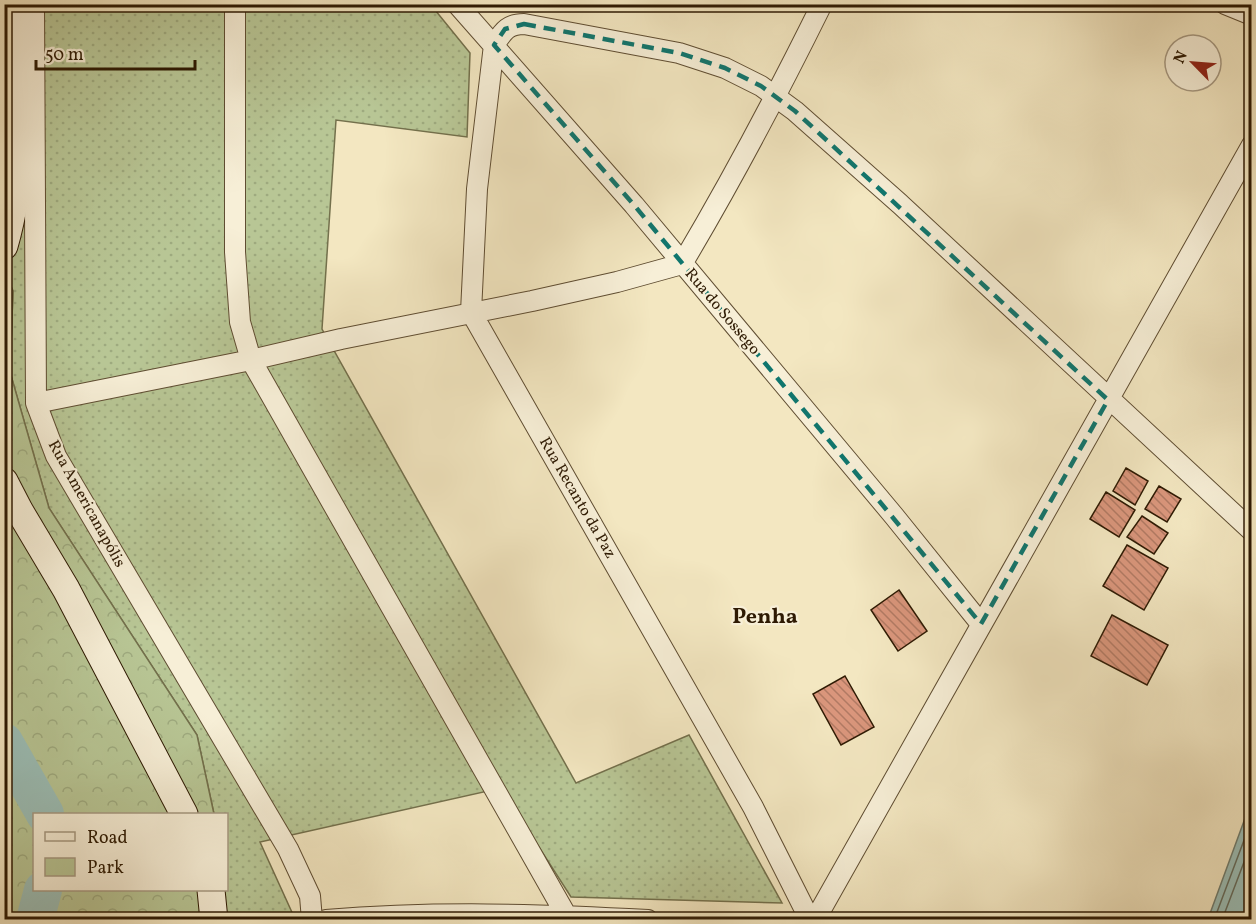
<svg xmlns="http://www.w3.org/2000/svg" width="1256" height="924" viewBox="0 0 1256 924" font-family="Vollkorn,serif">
  <defs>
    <pattern id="green-dots" width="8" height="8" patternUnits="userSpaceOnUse" patternTransform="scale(1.5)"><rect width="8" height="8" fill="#b8c695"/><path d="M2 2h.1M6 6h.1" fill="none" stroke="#9eaa7f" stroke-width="1.8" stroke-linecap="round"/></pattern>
    <pattern id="forest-crowns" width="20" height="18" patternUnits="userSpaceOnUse" patternTransform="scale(1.5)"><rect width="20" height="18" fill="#b8c695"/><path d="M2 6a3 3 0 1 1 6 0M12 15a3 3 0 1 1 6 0" fill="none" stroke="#9eaa7f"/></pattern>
    <pattern id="building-back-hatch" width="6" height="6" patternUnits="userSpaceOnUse" patternTransform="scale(1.5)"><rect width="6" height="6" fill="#da967c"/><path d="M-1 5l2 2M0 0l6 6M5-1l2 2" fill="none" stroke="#b17a63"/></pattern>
  </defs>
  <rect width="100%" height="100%" fill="#f3e7c1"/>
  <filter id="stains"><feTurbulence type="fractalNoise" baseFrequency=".00333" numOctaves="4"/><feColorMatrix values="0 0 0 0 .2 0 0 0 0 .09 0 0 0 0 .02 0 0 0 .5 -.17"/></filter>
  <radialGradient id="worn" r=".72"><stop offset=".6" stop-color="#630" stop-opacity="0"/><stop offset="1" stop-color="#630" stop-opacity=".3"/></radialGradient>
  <path fill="url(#green-dots)" stroke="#73704c" stroke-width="1.5" d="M 5,5 L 431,5 L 470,53 L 467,137 L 336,120 L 322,329 L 576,783 L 689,735 L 782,903 L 571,897 L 501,788 L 260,842 L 295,919 L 202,919 L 209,890 L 226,890 L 226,814 L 214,814 L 197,735 L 49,508 L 10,372 L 13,291 L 5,273 Z"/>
  <path fill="url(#forest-crowns)" stroke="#73704c" stroke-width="1.5" d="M 4,273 L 13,291 L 10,372 L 49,508 L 197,735 L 214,814 L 34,814 L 34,890 L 209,890 L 202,919 L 5,919 Z"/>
  <path fill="#9cbfb7" stroke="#707d6f" stroke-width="1.5" d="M 1251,802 L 1251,919 L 1208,919 Z"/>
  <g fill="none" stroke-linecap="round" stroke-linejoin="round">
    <path stroke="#656c5d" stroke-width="1.5" d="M 1214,920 L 1252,819
      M 1222,920 L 1252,841"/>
    <path stroke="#9cbfb7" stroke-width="38" d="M 4,742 L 45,814
      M 35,920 L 43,890"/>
  </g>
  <path fill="url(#building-back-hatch)" stroke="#2e1a03" stroke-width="1.5" d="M 1126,468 L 1148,481 L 1135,505 L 1113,491 Z
    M 1159,486 L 1181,499 L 1167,522 L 1145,509 Z
    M 1106,492 L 1135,510 L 1119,537 L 1090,519 Z
    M 1142,516 L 1168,533 L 1154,554 L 1127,537 Z
    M 1127,545 L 1168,568 L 1144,610 L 1103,586 Z
    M 899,590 L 927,631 L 898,651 L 871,610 Z
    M 1112,615 L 1168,645 L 1147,685 L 1091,656 Z
    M 845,676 L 874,727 L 841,745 L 813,694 Z"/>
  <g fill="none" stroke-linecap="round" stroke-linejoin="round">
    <defs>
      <path id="street" d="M 34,4 L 36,403 L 56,456 L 288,849 L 310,896 L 312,920
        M 235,4 L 235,252 L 240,322 L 251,360 L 566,915 L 564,920
        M 457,4 L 634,205 L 894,516 L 981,624
        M 1225,4 L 1252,15
        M 36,403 L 251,360 L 341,339 L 532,301 L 617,282 L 682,264 C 732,180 778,93 822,4
        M 326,920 C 433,911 540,914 648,920
        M 810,920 L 753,807 L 471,312 L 477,189 L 494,45 C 503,32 507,24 524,24 L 679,53 L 725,68 L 761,86 L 795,111 L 900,204 L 1252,531
        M 815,920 L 1252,145"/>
      <path id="secondary" d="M 4,246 C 27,167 21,86 19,4
        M 4,481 L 19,510 L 66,589 L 184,814
        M 211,890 L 214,920"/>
    </defs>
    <use href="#street" stroke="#5f4d32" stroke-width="22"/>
    <use href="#secondary" stroke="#2e1a03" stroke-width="29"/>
    <use href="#street" stroke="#f7efd7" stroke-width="20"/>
    <use href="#secondary" stroke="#f7efd7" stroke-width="27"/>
  </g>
  <path fill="none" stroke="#0f766e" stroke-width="4.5" stroke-dasharray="12 8" stroke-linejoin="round" d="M 524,24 L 679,53 L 725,68 L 761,86 L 795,111 L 1108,400 L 981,624 L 634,205 L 494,45 L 505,29 Z"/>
  <g text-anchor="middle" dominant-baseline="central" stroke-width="4.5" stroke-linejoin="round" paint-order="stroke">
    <g font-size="16" fill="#2e1a03" stroke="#f7efd7">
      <text transform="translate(722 312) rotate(50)">Rua do Sossego</text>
      <text transform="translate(577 498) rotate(60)">Rua Recanto da Paz</text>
      <text transform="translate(86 504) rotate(61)">Rua Americanapólis</text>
    </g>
    <g font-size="22" font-weight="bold" fill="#2e1a03" stroke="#f7efd7">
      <text x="765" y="617">Penha</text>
    </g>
  </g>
  <rect width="1256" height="924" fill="none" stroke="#f3e7c1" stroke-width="24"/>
  <rect x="6" y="6" width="1244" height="912" fill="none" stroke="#2e1a03" stroke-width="3"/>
  <rect x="12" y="12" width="1232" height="900" fill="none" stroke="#2e1a03" stroke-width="1.5"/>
  <rect x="33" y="813" width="195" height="78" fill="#f7efd7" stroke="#a79a82" stroke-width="1.5"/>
  <rect x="45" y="832" width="30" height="9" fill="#f7efd7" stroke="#a79a82" stroke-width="1.5"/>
  <text x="87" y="843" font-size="18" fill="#2e1a03">Road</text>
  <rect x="45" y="858" width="30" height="18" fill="#b8c695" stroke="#a79a82" stroke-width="1.5"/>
  <text x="87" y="873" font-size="18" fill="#2e1a03">Park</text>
  <g transform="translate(1193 63) rotate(295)"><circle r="28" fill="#f7efd7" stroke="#a79a82" stroke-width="1.5"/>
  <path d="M0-4.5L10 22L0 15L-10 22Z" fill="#8f2418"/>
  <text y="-9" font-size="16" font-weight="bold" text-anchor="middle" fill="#2e1a03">N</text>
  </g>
  <path d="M36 60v9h159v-9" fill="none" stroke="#2e1a03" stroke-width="3"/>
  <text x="45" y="60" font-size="18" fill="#2e1a03" stroke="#f7efd7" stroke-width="4.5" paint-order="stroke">50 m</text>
  <rect width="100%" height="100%" filter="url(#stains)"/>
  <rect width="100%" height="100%" fill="url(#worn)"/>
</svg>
